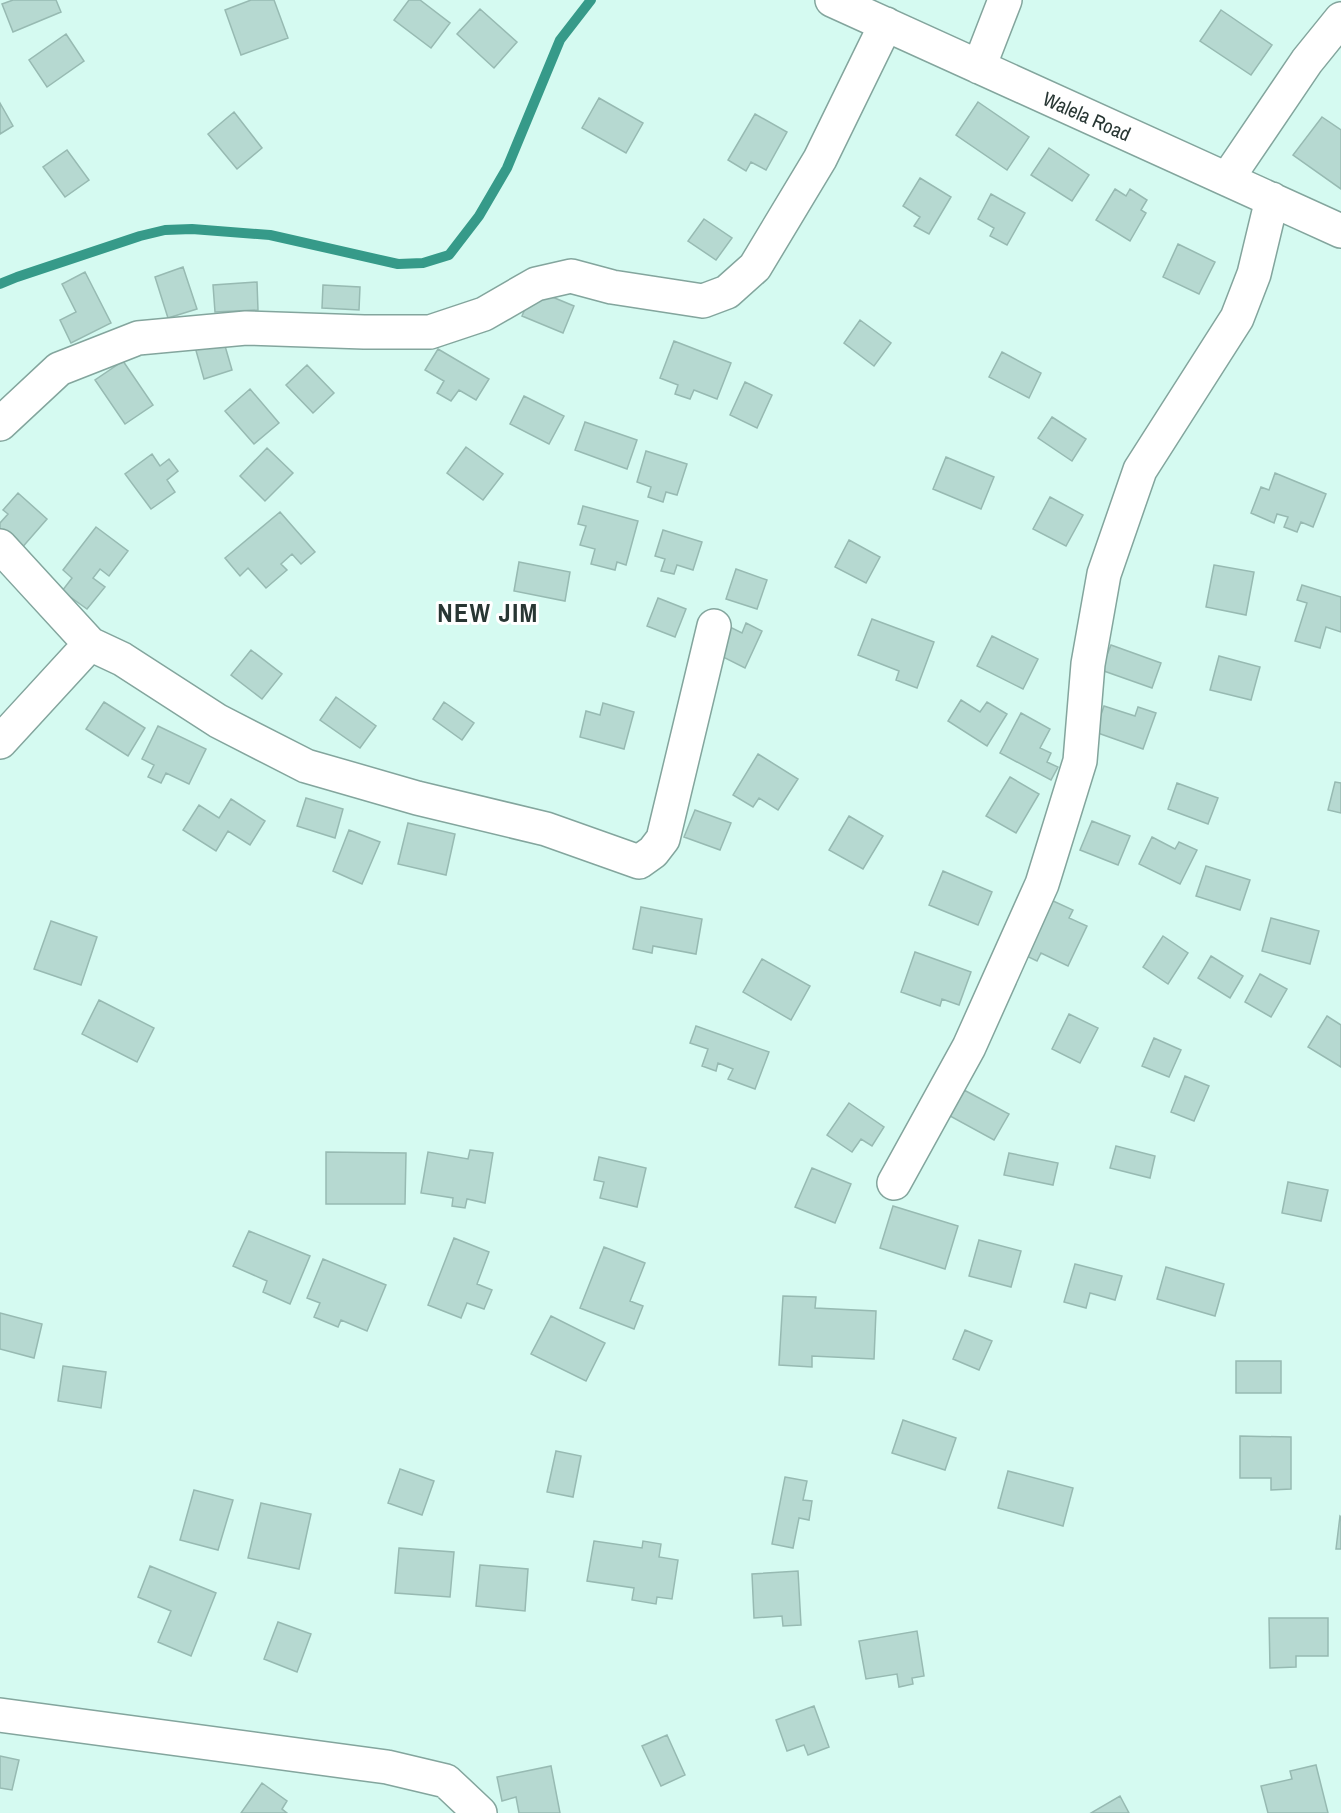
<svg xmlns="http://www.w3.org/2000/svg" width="1341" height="1813" viewBox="0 0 1341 1813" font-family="'Archivo Narrow',sans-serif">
  <rect width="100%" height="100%" fill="#d5faf1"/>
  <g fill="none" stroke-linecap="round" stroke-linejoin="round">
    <path stroke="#369a89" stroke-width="10" d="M 0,284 L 17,277 L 140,236 L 165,230 L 192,229 L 270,235 L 398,264 L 423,263 L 449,255 L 479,216 L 507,168 L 560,40 L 591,0"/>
  </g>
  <path fill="#b6d9d1" stroke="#97bab2" stroke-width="1.5" d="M 13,0 L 56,0 L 61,12 L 13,32 L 2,4 Z
    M 251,0 L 274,0 L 288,38 L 241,55 L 225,10 Z
    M 409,0 L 420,0 L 450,23 L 431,48 L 394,20 Z
    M 480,9 L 517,42 L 494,68 L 457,34 Z
    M 1221,10 L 1272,45 L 1251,75 L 1200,41 Z
    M 66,34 L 84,61 L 47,87 L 29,60 Z
    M 599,98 L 643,123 L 626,153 L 582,128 Z
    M 978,102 L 1029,137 L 1007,170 L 956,135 Z
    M 0,103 L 13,126 L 0,134 Z
    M 234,112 L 262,148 L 237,169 L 208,134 Z
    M 755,114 L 787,132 L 766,170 L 751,162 L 746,171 L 728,160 Z
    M 1322,117 L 1341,130 L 1341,189 L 1293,155 Z
    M 1049,148 L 1089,175 L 1072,201 L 1031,175 Z
    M 67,150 L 89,180 L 65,197 L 43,167 Z
    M 920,178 L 951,197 L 929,234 L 914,226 L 920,217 L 903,206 Z
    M 1115,189 L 1126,196 L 1130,189 L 1147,200 L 1141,210 L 1146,213 L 1130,241 L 1096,220 Z
    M 991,194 L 1025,213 L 1007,245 L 990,236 L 994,228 L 978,219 Z
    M 704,219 L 732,238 L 716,260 L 688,241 Z
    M 1178,244 L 1215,262 L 1199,294 L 1163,277 Z
    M 183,267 L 197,309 L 168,318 L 155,277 Z
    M 85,272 L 111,323 L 71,343 L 60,320 L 76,312 L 62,284 Z
    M 257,282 L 258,310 L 215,312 L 213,285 Z
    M 323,285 L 360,287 L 359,310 L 322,308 Z
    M 533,289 L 574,306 L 563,333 L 522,316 Z
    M 860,320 L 891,343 L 874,366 L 844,343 Z
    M 223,339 L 232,370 L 204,379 L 195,347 Z
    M 674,341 L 731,363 L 717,399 L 694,390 L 690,399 L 675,394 L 678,385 L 660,378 Z
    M 438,349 L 489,379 L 476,400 L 459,390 L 451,401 L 437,393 L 444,381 L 425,370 Z
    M 1002,352 L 1041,373 L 1029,398 L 989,377 Z
    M 123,361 L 153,405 L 125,424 L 95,380 Z
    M 307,365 L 334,393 L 313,413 L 286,385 Z
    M 745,382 L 772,395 L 757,428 L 730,415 Z
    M 250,389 L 279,423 L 254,444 L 225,411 Z
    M 524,396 L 564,416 L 549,444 L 510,424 Z
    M 1052,417 L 1086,439 L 1072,461 L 1038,438 Z
    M 585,422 L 637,440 L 627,469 L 575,450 Z
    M 466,447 L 503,474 L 483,500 L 447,473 Z
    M 267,448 L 293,473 L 265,501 L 240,476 Z
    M 646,451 L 687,464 L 677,495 L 666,492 L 663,502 L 648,497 L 651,487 L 637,482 Z
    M 152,454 L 160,466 L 169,459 L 178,471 L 167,480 L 175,492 L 151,509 L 125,474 Z
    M 946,457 L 994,477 L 981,509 L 933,489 Z
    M 1275,473 L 1326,494 L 1313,527 L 1301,522 L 1297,532 L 1284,527 L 1288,517 L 1277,514 L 1274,523 L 1251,513 L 1261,487 L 1269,490 Z
    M 18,493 L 47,519 L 20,550 L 0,532 L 0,523 L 8,514 L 3,510 Z
    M 1050,497 L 1083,515 L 1066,546 L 1033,529 Z
    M 583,506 L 638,521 L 626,565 L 617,562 L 615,570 L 591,564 L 595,549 L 580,545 L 586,526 L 578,524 Z
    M 280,512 L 315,552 L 301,564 L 292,554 L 281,564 L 287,570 L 266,588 L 248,568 L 240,576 L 225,558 Z
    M 96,527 L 128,551 L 109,576 L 100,569 L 93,578 L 105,587 L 87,609 L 62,591 L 72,578 L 63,570 Z
    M 663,530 L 702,542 L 693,570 L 677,565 L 674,574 L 661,571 L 665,559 L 655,556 Z
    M 849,540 L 880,557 L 866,583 L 835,567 Z
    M 519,562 L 570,572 L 565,601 L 514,591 Z
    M 1214,565 L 1254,572 L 1246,615 L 1206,607 Z
    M 736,569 L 767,580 L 757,609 L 726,599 Z
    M 1302,585 L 1341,597 L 1341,632 L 1326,627 L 1320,648 L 1295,641 L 1307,603 L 1297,600 Z
    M 658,598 L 686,609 L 675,637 L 647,626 Z
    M 872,619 L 934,642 L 917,688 L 896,680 L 899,671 L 858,655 Z
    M 746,623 L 762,631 L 745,668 L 717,654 L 730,627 L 742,633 Z
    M 992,636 L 1038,659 L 1023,689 L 977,666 Z
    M 1111,645 L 1161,663 L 1152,688 L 1101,670 Z
    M 251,650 L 282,674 L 262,699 L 231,675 Z
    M 1219,656 L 1260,667 L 1251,700 L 1210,690 Z
    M 336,697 L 376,726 L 360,748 L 320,720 Z
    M 961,700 L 980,712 L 987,702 L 1007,714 L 987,746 L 948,721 Z
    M 104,702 L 145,728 L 128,756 L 86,729 Z
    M 444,702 L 474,723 L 462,740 L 433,719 Z
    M 603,703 L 634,712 L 624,749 L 580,737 L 586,711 L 600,715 Z
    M 1104,706 L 1135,716 L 1138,707 L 1156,713 L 1143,749 L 1095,732 Z
    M 1021,713 L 1050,729 L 1040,748 L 1051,753 L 1047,762 L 1058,767 L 1051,780 L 1000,753 Z
    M 158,726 L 206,749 L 189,784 L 166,773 L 161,783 L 148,777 L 154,765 L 142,759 Z
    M 758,754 L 798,779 L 778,810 L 759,798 L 753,807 L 733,795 Z
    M 1010,777 L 1039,794 L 1016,833 L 986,816 Z
    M 1335,782 L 1341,783 L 1341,813 L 1328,810 Z
    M 1177,783 L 1218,798 L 1208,824 L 1168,809 Z
    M 306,798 L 343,809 L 335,838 L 297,826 Z
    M 231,799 L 265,821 L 250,845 L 228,831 L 216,851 L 183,830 L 199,805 L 219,818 Z
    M 695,810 L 731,823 L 720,850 L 684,837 Z
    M 849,816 L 883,836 L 863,869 L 829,850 Z
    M 1092,821 L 1130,836 L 1118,865 L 1080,850 Z
    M 408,823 L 455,834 L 446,875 L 398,864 Z
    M 349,830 L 380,842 L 362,884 L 333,871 Z
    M 1152,837 L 1175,849 L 1179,842 L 1197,850 L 1180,884 L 1139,864 Z
    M 1206,866 L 1250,880 L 1240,910 L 1196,896 Z
    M 943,871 L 992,892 L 978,925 L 929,905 Z
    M 1051,900 L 1073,910 L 1069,918 L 1087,926 L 1068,966 L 1041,953 L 1037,961 L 1016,951 Z
    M 641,907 L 702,919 L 696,954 L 653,946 L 652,953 L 633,949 Z
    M 1271,918 L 1319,931 L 1310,964 L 1262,951 Z
    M 51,921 L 97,937 L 81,985 L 34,969 Z
    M 1163,936 L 1188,953 L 1168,984 L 1143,967 Z
    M 915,952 L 971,972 L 959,1005 L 942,999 L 940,1006 L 901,992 Z
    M 1211,956 L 1243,976 L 1230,998 L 1198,978 Z
    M 762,959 L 810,986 L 791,1020 L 743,992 Z
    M 1260,974 L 1287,989 L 1271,1017 L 1245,1002 Z
    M 99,1000 L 154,1028 L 137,1062 L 82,1034 Z
    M 1069,1014 L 1098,1028 L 1080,1063 L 1052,1049 Z
    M 1327,1016 L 1341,1025 L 1341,1067 L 1308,1047 Z
    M 696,1026 L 769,1052 L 755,1089 L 728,1079 L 733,1069 L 718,1063 L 716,1071 L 702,1066 L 708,1049 L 690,1043 Z
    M 1154,1038 L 1181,1050 L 1169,1077 L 1142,1066 Z
    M 1185,1076 L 1209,1086 L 1194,1121 L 1171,1112 Z
    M 964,1090 L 1009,1114 L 994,1140 L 950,1116 Z
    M 849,1103 L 884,1127 L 872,1146 L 861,1139 L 852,1152 L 827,1135 Z
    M 1116,1146 L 1155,1156 L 1150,1178 L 1110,1168 Z
    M 470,1150 L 493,1153 L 485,1203 L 467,1199 L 465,1208 L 452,1206 L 453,1198 L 421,1193 L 428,1152 L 468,1159 Z
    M 326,1152 L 406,1153 L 405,1204 L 326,1204 Z
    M 1009,1153 L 1058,1163 L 1053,1185 L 1004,1175 Z
    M 599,1157 L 646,1168 L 637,1207 L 600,1198 L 604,1182 L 594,1180 Z
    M 812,1168 L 851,1184 L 835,1223 L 795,1207 Z
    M 1288,1182 L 1328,1190 L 1321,1221 L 1282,1213 Z
    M 893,1206 L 958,1226 L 945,1269 L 880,1248 Z
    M 249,1231 L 310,1256 L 290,1304 L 263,1292 L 267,1281 L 233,1266 Z
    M 454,1238 L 489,1252 L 477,1284 L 492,1290 L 484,1309 L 467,1303 L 461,1318 L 428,1305 Z
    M 979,1240 L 1021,1251 L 1011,1287 L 969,1276 Z
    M 604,1247 L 645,1263 L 630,1301 L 643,1306 L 634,1329 L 580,1308 Z
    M 323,1259 L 386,1285 L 367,1331 L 341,1320 L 338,1327 L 314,1317 L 320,1303 L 307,1298 Z
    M 1075,1264 L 1122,1276 L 1115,1300 L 1090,1293 L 1086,1308 L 1064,1302 Z
    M 1166,1267 L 1224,1284 L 1215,1316 L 1157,1299 Z
    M 783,1296 L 816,1297 L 815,1308 L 876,1311 L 874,1359 L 812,1356 L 812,1367 L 779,1365 Z
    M 0,1313 L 42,1324 L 34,1358 L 0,1349 Z
    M 551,1316 L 605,1343 L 586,1381 L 531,1354 Z
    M 965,1330 L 992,1341 L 979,1370 L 953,1359 Z
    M 1236,1361 L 1281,1361 L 1281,1393 L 1236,1393 Z
    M 63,1366 L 106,1372 L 101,1408 L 58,1401 Z
    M 903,1420 L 956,1438 L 945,1470 L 892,1453 Z
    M 1240,1436 L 1291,1437 L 1291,1489 L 1271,1490 L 1271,1478 L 1240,1478 Z
    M 556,1451 L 581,1456 L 573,1497 L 547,1492 Z
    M 400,1469 L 434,1481 L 422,1515 L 388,1503 Z
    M 1008,1471 L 1073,1488 L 1063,1526 L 998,1508 Z
    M 785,1477 L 807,1481 L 803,1500 L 812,1501 L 809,1520 L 799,1518 L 793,1548 L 772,1544 Z
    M 194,1490 L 233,1500 L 218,1550 L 180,1540 Z
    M 261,1503 L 311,1514 L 299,1569 L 248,1558 Z
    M 1340,1516 L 1341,1517 L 1341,1549 L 1336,1549 Z
    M 594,1541 L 642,1548 L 643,1541 L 661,1544 L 659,1557 L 678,1560 L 672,1599 L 657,1597 L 656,1604 L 632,1600 L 634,1588 L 587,1581 Z
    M 399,1548 L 454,1552 L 450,1597 L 395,1593 Z
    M 480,1565 L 528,1569 L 525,1611 L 476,1606 Z
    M 150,1566 L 216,1593 L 191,1656 L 158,1642 L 171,1611 L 138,1597 Z
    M 798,1571 L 801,1625 L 783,1626 L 782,1616 L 754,1618 L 752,1574 Z
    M 1269,1618 L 1328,1618 L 1328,1656 L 1296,1656 L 1296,1667 L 1270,1668 Z
    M 278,1622 L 311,1634 L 297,1672 L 264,1659 Z
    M 917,1631 L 924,1676 L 912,1678 L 913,1684 L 899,1687 L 897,1674 L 866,1679 L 859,1641 Z
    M 814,1706 L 829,1747 L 808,1755 L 804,1745 L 787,1751 L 776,1720 Z
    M 667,1735 L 685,1775 L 661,1786 L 642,1746 Z
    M 0,1756 L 19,1760 L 12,1790 L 0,1788 Z
    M 1316,1765 L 1328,1813 L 1268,1813 L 1261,1786 L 1292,1779 L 1290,1771 Z
    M 551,1766 L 560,1813 L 519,1813 L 516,1797 L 502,1801 L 497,1777 Z
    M 262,1783 L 287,1801 L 282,1809 L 287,1813 L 241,1813 Z
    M 1120,1796 L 1129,1813 L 1091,1813 Z"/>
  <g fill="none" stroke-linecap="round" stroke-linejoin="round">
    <defs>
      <path id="minor" d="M 832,0 L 1341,231
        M 979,67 L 1005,0
        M 1227,179 L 1307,61 L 1341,19
        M 0,424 L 59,369 L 138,338 L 246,328 L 364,332 L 430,332 L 484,314 L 536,284 L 571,276 L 612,287 L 703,301 L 727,292 L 755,267 L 820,159 L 886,24
        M 0,546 L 90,644 L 122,659 L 218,721 L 306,766 L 417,798 L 546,829 L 639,862 L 653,852 L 663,839 L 714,626
        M 0,742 L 90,644
        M 894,1183 L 969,1047 L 1042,884 L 1080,761 L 1088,664 L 1104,574 L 1140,470 L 1237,318 L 1254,274 L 1272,199
        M 0,1715 L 387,1767 L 446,1781 L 480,1813"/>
    </defs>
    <use href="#minor" stroke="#83a59d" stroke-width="36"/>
    <use href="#minor" stroke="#fff" stroke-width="33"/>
  </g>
  <g text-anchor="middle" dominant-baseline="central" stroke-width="6" stroke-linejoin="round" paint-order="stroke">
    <g font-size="20" fill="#283633" stroke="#fff">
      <text transform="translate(1087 116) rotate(24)">Walela Road</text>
    </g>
    <g font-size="26" font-weight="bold" letter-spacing="1.5" fill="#283633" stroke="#fff">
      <text x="488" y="612">NEW JIM</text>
    </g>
  </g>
</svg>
